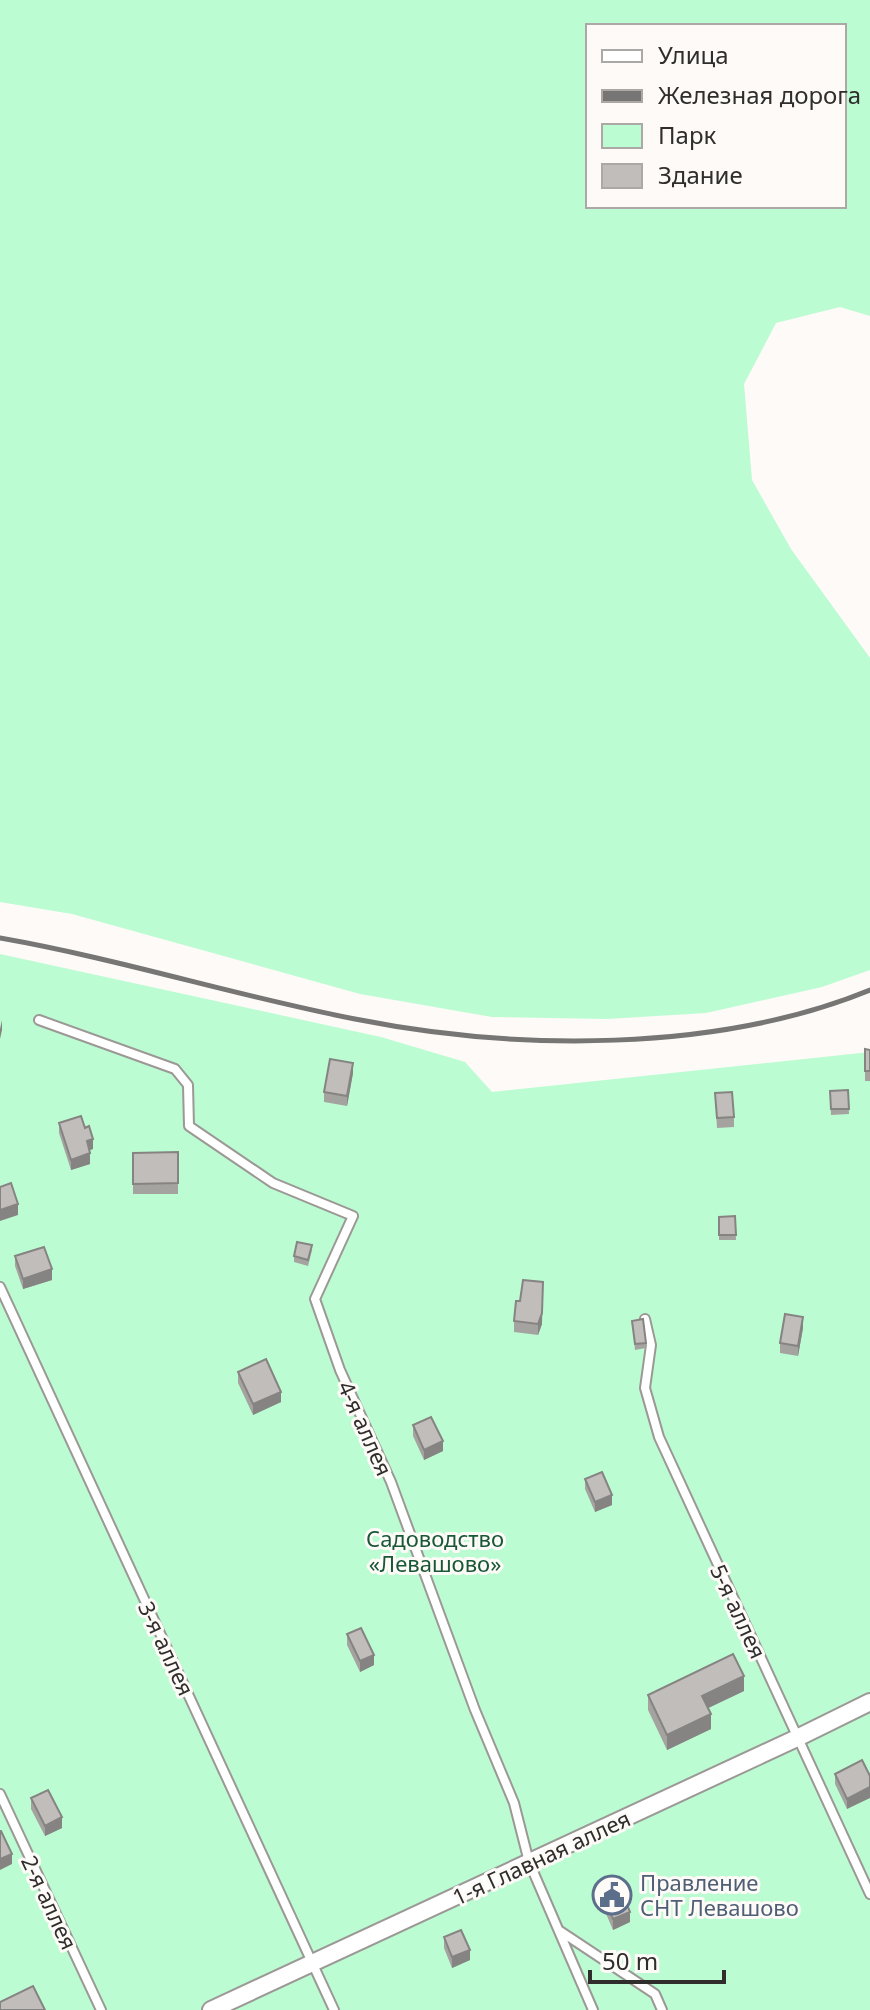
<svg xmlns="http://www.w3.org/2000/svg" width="870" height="2010" viewBox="0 0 870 2010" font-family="'Noto Sans',sans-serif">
  <rect width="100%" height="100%" fill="#fdfaf7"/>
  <path fill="#bcfcd3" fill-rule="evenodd" d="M 0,0 L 870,0 L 870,316 L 840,307 L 776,323 L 744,384 L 752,480 L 791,549 L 870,658 L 870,970 L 822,987 L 706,1013 L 607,1019 L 492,1017 L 360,994 L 72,914 L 0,902 ZM 844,26 L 844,206 L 588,206 L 588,26 Z
    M 0,954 L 381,1037 L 465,1062 L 492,1092 L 870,1052 L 870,2010 L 0,2010 Z"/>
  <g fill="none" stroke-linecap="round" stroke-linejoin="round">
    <defs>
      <path id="lane" d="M 39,1020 L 175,1069 L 188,1085 L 189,1126 L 273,1183 L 353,1216 L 315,1299 L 340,1370 L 391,1482 L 475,1710 L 514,1803 L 529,1862 L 593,2010
        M 0,1287 L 334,2010
        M 645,1319 L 651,1345 L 645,1388 L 659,1437 L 870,1894
        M 0,1794 L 101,2010
        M 560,1931 L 655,1994 L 662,2010"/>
      <path id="street" d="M 211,2010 L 797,1738 L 870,1702"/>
    </defs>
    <use href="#lane" stroke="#9b9895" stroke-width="12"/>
    <use href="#street" stroke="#9b9895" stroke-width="20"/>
    <use href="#lane" stroke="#fff" stroke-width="8"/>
    <use href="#street" stroke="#fff" stroke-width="16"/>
    <path stroke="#777674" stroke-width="5" d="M 0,938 C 120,959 236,996 355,1019 C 516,1051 716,1053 870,990"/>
  </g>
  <path fill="#a5a3a0" d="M 865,1049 L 870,1050 L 870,1081 L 865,1081 Z
    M 353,1073 L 347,1106 L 324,1102 L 324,1092 Z
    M 848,1090 L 849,1114 L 831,1115 L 830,1091 Z
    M 715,1093 L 734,1117 L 734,1127 L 717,1128 Z
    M 59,1123 L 93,1149 L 89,1150 L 90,1164 L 71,1170 L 59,1133 Z
    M 178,1152 L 178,1194 L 133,1194 L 133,1153 Z
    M 735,1216 L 736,1240 L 719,1240 L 719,1217 Z
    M 312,1250 L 308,1266 L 294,1262 L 294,1256 Z
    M 15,1256 L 52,1280 L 23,1289 L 15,1266 Z
    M 520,1301 L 542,1324 L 538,1335 L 514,1332 L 514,1321 Z
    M 632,1321 L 646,1343 L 646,1348 L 635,1350 Z
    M 803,1328 L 798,1356 L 780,1353 L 780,1343 Z
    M 238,1372 L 281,1402 L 253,1415 L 238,1383 Z
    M 413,1425 L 443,1451 L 424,1460 L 413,1436 Z
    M 585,1479 L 612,1505 L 595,1512 L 585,1489 Z
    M 347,1634 L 374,1665 L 360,1672 L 347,1645 Z
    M 744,1691 L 708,1708 L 711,1729 L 667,1750 L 648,1710 L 648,1695 Z
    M 862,1760 L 847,1809 L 835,1784 L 835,1774 Z
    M 31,1798 L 62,1828 L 45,1836 L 31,1809 Z
    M 598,1885 L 630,1922 L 613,1930 L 598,1895 Z
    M 444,1937 L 470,1960 L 452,1968 L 444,1948 Z"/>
  <path fill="#868482" d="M 2,1020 L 2,1030 L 0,1039 L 0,1029 Z
    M 353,1063 L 353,1073 L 347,1106 L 347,1096 Z
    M 93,1139 L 93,1149 L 87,1151 L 87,1141 Z
    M 90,1153 L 90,1164 L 71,1170 L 71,1160 Z
    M 18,1204 L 18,1215 L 0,1221 L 0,1210 Z
    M 52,1269 L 52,1280 L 23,1289 L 23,1279 Z
    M 543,1282 L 542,1324 L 538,1335 L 538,1324 Z
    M 803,1317 L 803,1328 L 798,1356 L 798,1346 Z
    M 281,1392 L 281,1402 L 253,1415 L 253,1404 Z
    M 443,1441 L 443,1451 L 424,1460 L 424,1450 Z
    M 612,1495 L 612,1505 L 595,1512 L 595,1502 Z
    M 374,1655 L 374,1665 L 360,1672 L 360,1661 Z
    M 744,1676 L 744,1691 L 702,1711 L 702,1696 Z
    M 711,1714 L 711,1729 L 667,1750 L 667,1735 Z
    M 870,1787 L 870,1798 L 847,1809 L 847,1799 Z
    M 62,1817 L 62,1828 L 45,1836 L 45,1826 Z
    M 12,1854 L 12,1864 L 0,1870 L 0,1859 Z
    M 630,1912 L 630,1922 L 613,1930 L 613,1919 Z
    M 470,1950 L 470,1960 L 452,1968 L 452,1957 Z"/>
  <path fill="#c0bdba" stroke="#868482" stroke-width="2" d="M 865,1049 L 870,1050 L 870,1071 L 865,1071 Z
    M 330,1059 L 353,1063 L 347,1096 L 324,1092 Z
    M 848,1090 L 849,1109 L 831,1109 L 830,1091 Z
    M 732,1092 L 734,1117 L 717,1118 L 715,1093 Z
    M 81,1116 L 85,1128 L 89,1126 L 93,1139 L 87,1141 L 90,1153 L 71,1160 L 59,1123 Z
    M 178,1152 L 178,1183 L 133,1184 L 133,1153 Z
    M 11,1183 L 18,1204 L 0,1210 L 0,1187 Z
    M 735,1216 L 736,1235 L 719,1235 L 719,1217 Z
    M 297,1242 L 312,1245 L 308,1260 L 294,1256 Z
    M 44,1247 L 52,1269 L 23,1279 L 15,1256 Z
    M 523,1280 L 543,1282 L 542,1313 L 538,1324 L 514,1321 L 516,1301 L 520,1301 Z
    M 785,1314 L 803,1317 L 798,1346 L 780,1343 Z
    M 643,1319 L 646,1343 L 635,1344 L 632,1321 Z
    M 266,1359 L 281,1392 L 253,1404 L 238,1372 Z
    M 431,1417 L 443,1441 L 424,1450 L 413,1425 Z
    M 602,1472 L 612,1495 L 595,1502 L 585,1479 Z
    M 361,1628 L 374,1655 L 360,1661 L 347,1634 Z
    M 733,1654 L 744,1676 L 702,1696 L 711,1714 L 667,1735 L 648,1695 Z
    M 862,1760 L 870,1776 L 870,1787 L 847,1799 L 835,1774 Z
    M 48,1790 L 62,1817 L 45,1826 L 31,1798 Z
    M 0,1831 L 1,1831 L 12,1854 L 0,1859 Z
    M 616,1877 L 630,1912 L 613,1919 L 598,1885 Z
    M 461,1930 L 470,1950 L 452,1957 L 444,1937 Z
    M 33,1986 L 45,2010 L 0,2010 L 0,2002 Z"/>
  <defs>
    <symbol id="civic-ring" viewBox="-11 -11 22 22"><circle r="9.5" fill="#fdfaf7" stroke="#5c6f8a" stroke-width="1.5"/><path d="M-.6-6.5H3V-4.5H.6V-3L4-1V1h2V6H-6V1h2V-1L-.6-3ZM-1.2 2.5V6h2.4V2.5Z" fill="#5c6f8a"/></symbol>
  </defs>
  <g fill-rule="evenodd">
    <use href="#civic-ring" x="590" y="1873" width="44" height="44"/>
  </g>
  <g text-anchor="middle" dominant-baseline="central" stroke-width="6" stroke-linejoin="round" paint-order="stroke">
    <g font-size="22" fill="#2f2e2d" stroke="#fdfaf7">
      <text transform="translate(366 1428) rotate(66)">4-я аллея</text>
      <text transform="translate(739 1611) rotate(65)">5-я аллея</text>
      <text transform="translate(167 1648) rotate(65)">3-я аллея</text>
      <text transform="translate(541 1857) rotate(-25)">1-я Главная аллея</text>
      <text transform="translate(50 1902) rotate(65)">2-я аллея</text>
    </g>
    <g font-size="22" fill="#185837" stroke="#fdfaf7">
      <text x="435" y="1538">Садоводство<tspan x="435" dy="25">«Левашово»</tspan></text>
    </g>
    <g font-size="22" fill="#4e5e75" stroke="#fdfaf7" text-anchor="start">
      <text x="640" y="1882">Правление<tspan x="640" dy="25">СНТ Левашово</tspan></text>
    </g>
  </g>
  <rect x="586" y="24" width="260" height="184" fill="#fdfaf7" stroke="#aba8a6" stroke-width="2"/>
  <rect x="602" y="50" width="40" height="12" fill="#ffffff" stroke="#aba8a6" stroke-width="2"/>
  <text x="658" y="64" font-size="24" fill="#2f2e2d">Улица</text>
  <rect x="602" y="90" width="40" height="12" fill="#777674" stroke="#aba8a6" stroke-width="2"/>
  <text x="658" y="104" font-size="24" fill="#2f2e2d">Железная дорога</text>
  <rect x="602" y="124" width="40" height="24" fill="#bcfcd3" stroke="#aba8a6" stroke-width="2"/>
  <text x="658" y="144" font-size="24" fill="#2f2e2d">Парк</text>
  <rect x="602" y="164" width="40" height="24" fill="#c0bdba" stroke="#aba8a6" stroke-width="2"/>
  <text x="658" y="184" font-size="24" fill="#2f2e2d">Здание</text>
  <path d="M590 1970v12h134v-12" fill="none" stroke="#2f2e2d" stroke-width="4"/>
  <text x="602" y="1970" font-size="24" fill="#2f2e2d" stroke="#fdfaf7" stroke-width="6" paint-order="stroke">50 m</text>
</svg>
